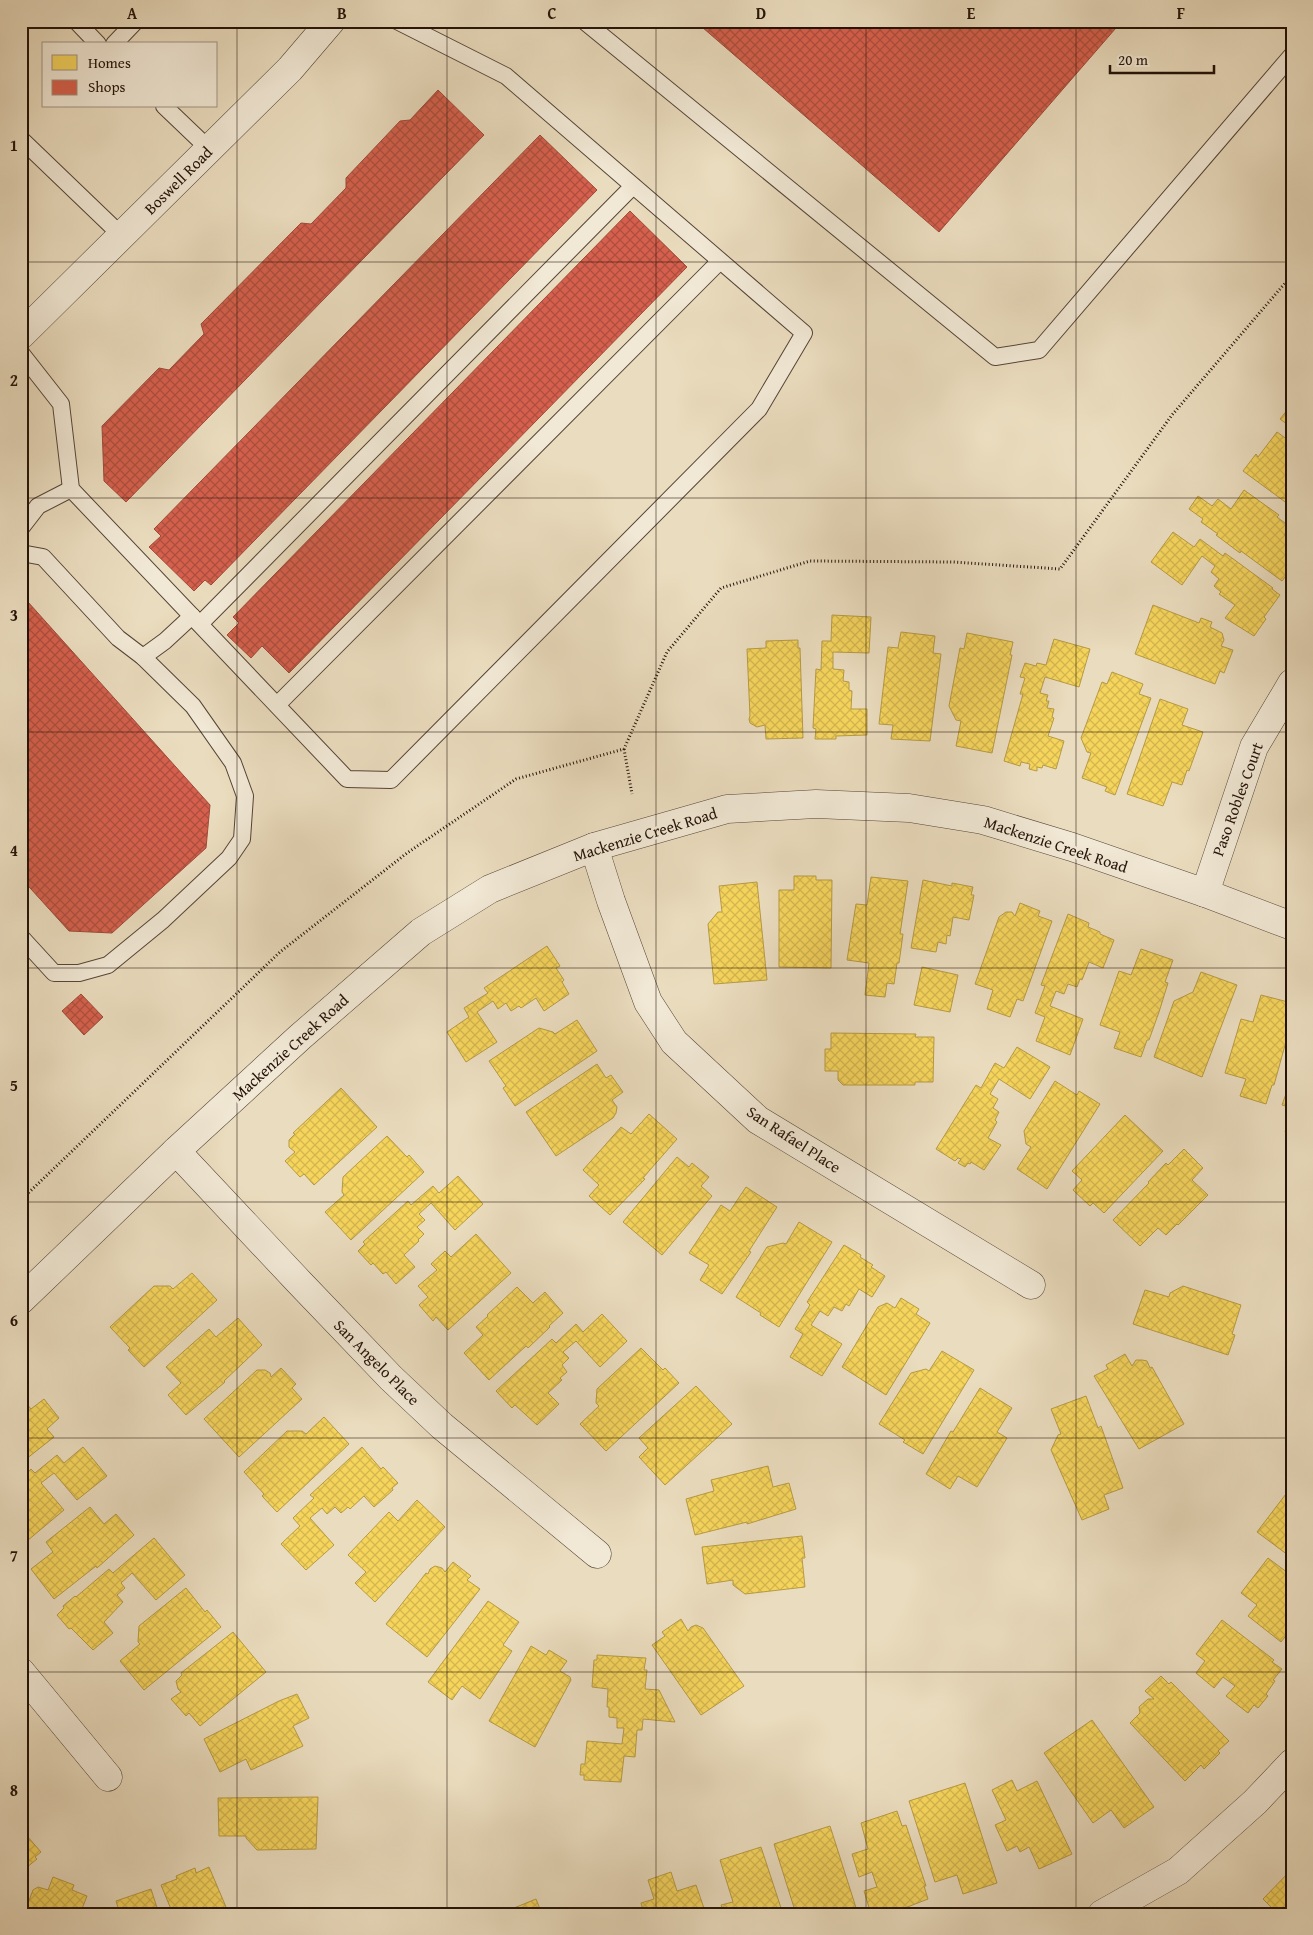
<svg xmlns="http://www.w3.org/2000/svg" width="1313" height="1935" viewBox="0 0 1313 1935" font-family="'Gentium Book Plus',serif">
	<defs>
		<pattern id="homes-cross-hatch" width="8" height="8" patternUnits="userSpaceOnUse" patternTransform="scale(1.25)"><rect width="8" height="8" fill="#f6d55c"/><path d="M0 0l8 8M0 8l8-8" fill="none" stroke="#d3b64e"/></pattern>
		<pattern id="shops-cross-hatch" width="8" height="8" patternUnits="userSpaceOnUse" patternTransform="scale(1.25)"><rect width="8" height="8" fill="#d6604d"/><path d="M0 0l8 8M0 8l8-8" fill="none" stroke="#ad4e3e"/></pattern>
	</defs>
	<rect width="100%" height="100%" fill="#eadcbe"/>
	<filter id="stains"><feTurbulence type="fractalNoise" baseFrequency=".004" numOctaves="4"/><feColorMatrix values="0 0 0 0 .2 0 0 0 0 .09 0 0 0 0 .02 0 0 0 .5 -.17"/></filter>
	<radialGradient id="worn" r=".72"><stop offset=".6" stop-color="#630" stop-opacity="0"/><stop offset="1" stop-color="#630" stop-opacity=".3"/></radialGradient>
	<g fill="url(#homes-cross-hatch)" stroke="#b79a43">
		<path d="M1292,404V428L1280,419Z"/>
		<path d="M1277,432L1292,443V507L1243,471L1256,454L1258,457Z"/>
		<path d="M1244,490L1279,515L1277,517L1290,527L1284,535L1292,541V568L1282,581L1241,551L1240,553L1216,535L1218,534L1201,522L1203,519L1189,509L1198,496L1212,506L1218,499L1231,509Z"/>
		<path d="M1173,532L1194,547L1200,539L1223,556L1225,553L1273,588L1272,589L1280,595L1264,617L1266,619L1254,636L1225,618L1235,605L1219,594L1221,592L1214,586L1219,579L1211,572L1215,566L1202,556L1182,585L1151,562Z"/>
		<path d="M1153,605L1199,623L1201,618L1212,622L1210,627L1222,633L1224,640L1221,646L1233,650L1224,673L1220,671L1215,684L1135,654Z"/>
		<path d="M832,615L871,617L869,653L833,652V669L844,670L843,681L849,682V690L852,691L851,709H867V735L836,736V739H815L816,729L813,728L816,669L821,670L822,641H831Z"/>
		<path d="M901,632L935,636L933,653L941,654L930,741L891,739L893,725L879,724L888,647L898,648Z"/>
		<path d="M967,633L1013,642L1010,655H1012L992,753L956,746L961,721L956,720L949,706L960,648L964,649Z"/>
		<path d="M1054,639L1090,649L1079,687L1045,677L1040,693L1048,695L1046,701H1049L1047,708L1054,709L1052,717L1054,718L1048,736L1064,741L1056,769L1043,765L1042,768L1037,767V771L1029,769L1030,764L1021,762L1020,766L1004,761L1023,694H1020L1025,678L1020,677L1025,663L1036,666L1037,663L1046,665Z"/>
		<path d="M798,640V648H800L803,738L766,739L765,725L757,727L750,723L749,719L750,716L747,649L766,648V641Z"/>
		<path d="M1112,672L1143,684L1139,694L1151,698L1115,795L1105,791L1107,787L1082,778L1091,753L1087,752L1081,738L1102,682L1107,684Z"/>
		<path d="M1160,699L1188,709L1182,725L1203,732L1189,771L1187,770L1182,785L1172,782L1163,806L1127,794Z"/>
		<path d="M794,876H816V880H832L831,968L779,967V890H794Z"/>
		<path d="M871,877L908,881L900,934H903L899,963H897L894,984L887,983L885,997L865,995L869,963L847,960L856,904L867,905Z"/>
		<path d="M923,880L952,886V883L973,887L971,895H974L969,920L953,917L950,936L947,935L946,944L938,942L936,952L911,948Z"/>
		<path d="M757,882L767,980L714,984L708,924L718,912H722L719,886Z"/>
		<path d="M1020,903L1040,911L1038,916L1052,921L1023,1001L1017,999L1010,1017L987,1009L993,990L975,984L999,917L1006,912H1012L1015,916Z"/>
		<path d="M1068,914L1089,923L1088,927L1100,932V934L1114,940L1103,968L1089,962L1082,980L1080,979L1077,987L1068,984L1064,994L1056,991L1050,1006L1083,1019L1070,1055L1036,1041L1045,1017L1035,1013L1045,986L1041,985Z"/>
		<path d="M547,946L560,966L556,968L564,980L562,982L569,994L544,1011L536,998L521,1008L519,1006L511,1011L506,1003L498,1009L493,1001L477,1012L497,1042L466,1062L447,1032L469,1017L464,1008L488,993L484,988Z"/>
		<path d="M1141,949L1173,960L1165,982L1168,983L1159,1012L1149,1040H1147L1141,1057L1114,1048L1120,1032L1100,1025L1119,971L1131,975Z"/>
		<path d="M922,967L958,975L950,1012L914,1005Z"/>
		<path d="M1201,972L1237,985L1202,1077L1154,1057L1174,1001L1193,992Z"/>
		<path d="M1261,995L1292,1003V1020L1274,1085H1272L1266,1104L1240,1096L1246,1079L1225,1073L1241,1019L1253,1022Z"/>
		<path d="M577,1020L597,1051L515,1106L503,1088L506,1086L489,1061L539,1028L553,1032L555,1034Z"/>
		<path d="M831,1033L916,1034L915,1037H934L933,1082H915V1085H843L838,1080V1071H825V1049H831Z"/>
		<path d="M1017,1047L1050,1067L1030,1099L999,1079L990,1094L998,1099L993,1108L999,1112L995,1120L997,1122L988,1138L1001,1145L984,1170L971,1162L970,1164L968,1163L965,1167L958,1163L961,1159L958,1158L955,1161L936,1149L976,1085L981,1088L995,1063L1004,1068Z"/>
		<path d="M597,1064L606,1078L611,1075L623,1092L612,1100L617,1107L616,1113L613,1118L556,1156L526,1112Z"/>
		<path d="M1292,1064V1108L1282,1105L1292,1077L1288,1076Z"/>
		<path d="M1055,1081L1077,1095L1079,1091L1100,1104L1047,1189L1017,1169L1031,1147L1026,1144L1024,1131Z"/>
		<path d="M341,1088L377,1127L314,1185L304,1174L300,1177L285,1161L295,1152L289,1147V1140L295,1134L293,1133Z"/>
		<path d="M1292,1112V1135L1285,1132Z"/>
		<path d="M649,1114L677,1139L643,1178L645,1179L610,1215L589,1196L599,1185L583,1170L621,1127L631,1134Z"/>
		<path d="M1125,1115L1163,1151L1104,1213L1093,1203L1090,1206L1073,1190L1082,1180L1072,1171Z"/>
		<path d="M387,1136L407,1157L409,1155L424,1172L351,1240L325,1212L344,1195L342,1192L343,1177Z"/>
		<path d="M1184,1149L1203,1168L1192,1180L1208,1195L1178,1225L1177,1224L1166,1235L1158,1228L1140,1246L1113,1220L1149,1183L1148,1182L1166,1163L1168,1165Z"/>
		<path d="M677,1157L689,1167L692,1163L709,1177L701,1186L712,1196L662,1255L623,1222Z"/>
		<path d="M458,1176L483,1204L455,1230L431,1203L419,1214L425,1220L417,1227L424,1234L418,1240L419,1241L404,1255L415,1267L396,1284L386,1272L383,1274L373,1263L371,1265L358,1251L365,1244L363,1242L408,1201L411,1205L433,1186L439,1193Z"/>
		<path d="M746,1187L777,1207L749,1251L751,1252L722,1294L700,1280L709,1265L689,1253L721,1205L730,1211Z"/>
		<path d="M799,1222L832,1242L779,1327L760,1315L761,1313L736,1297L767,1247L783,1243L786,1244Z"/>
		<path d="M476,1234L511,1273L448,1330L436,1317L433,1321L419,1305L428,1297L418,1286L437,1270L431,1264L445,1251L451,1257Z"/>
		<path d="M844,1245L861,1255L860,1257L873,1265L871,1267L885,1276L872,1297L859,1289L849,1306L846,1304L842,1311L834,1307L828,1316L820,1311L811,1325L842,1344L822,1376L790,1357L803,1334L795,1329L810,1305L807,1302Z"/>
		<path d="M192,1273L217,1300L144,1367L128,1350L130,1348L110,1327L154,1286H170L173,1289Z"/>
		<path d="M1183,1286L1241,1305L1232,1334L1235,1335L1228,1355L1133,1324L1145,1290L1169,1297L1170,1293Z"/>
		<path d="M517,1287L533,1303L545,1292L563,1313L549,1326L550,1327L528,1348L526,1346L489,1380L464,1353L483,1335L476,1327L488,1316L487,1315Z"/>
		<path d="M901,1298L919,1309L916,1314L930,1323L886,1395L842,1367L878,1307L887,1303L895,1308Z"/>
		<path d="M602,1314L627,1341L600,1367L576,1341L563,1352L569,1358L562,1365L567,1372L560,1378L562,1380L548,1393L559,1404L537,1425L515,1405L512,1408L496,1391L552,1339L556,1343L576,1324L583,1332Z"/>
		<path d="M238,1318L262,1345L224,1381L225,1382L186,1415L168,1395L181,1383L166,1367L209,1329L216,1337Z"/>
		<path d="M641,1348L663,1370L665,1368L679,1383L606,1451L580,1424L599,1406L596,1403L597,1389Z"/>
		<path d="M942,1351L974,1370L923,1454L903,1442L905,1440L879,1424L911,1373L926,1369L929,1371Z"/>
		<path d="M1125,1354L1132,1366L1136,1360H1142L1147,1361L1150,1368L1152,1367L1184,1424L1139,1449L1094,1376L1108,1369L1106,1365Z"/>
		<path d="M281,1368L296,1384L292,1388L302,1399L239,1457L204,1419L257,1370H265L270,1373L271,1377Z"/>
		<path d="M696,1386L732,1424L665,1485L639,1457L648,1448L639,1438Z"/>
		<path d="M980,1388L1012,1408L997,1432L1007,1438L977,1487L958,1476L950,1489L926,1474L951,1431L953,1432Z"/>
		<path d="M1086,1396L1098,1428L1101,1426L1123,1488L1104,1495L1109,1509L1082,1520L1051,1450L1058,1435L1061,1434L1051,1409Z"/>
		<path d="M21,1397L31,1409L44,1399L59,1418L47,1429L54,1437L21,1463Z"/>
		<path d="M324,1417L349,1444L277,1512L262,1496L264,1494L244,1472L287,1431H302L306,1434Z"/>
		<path d="M83,1447L107,1476L77,1500L54,1473L41,1483L64,1510L21,1546V1478L31,1469L35,1473L57,1455L64,1463Z"/>
		<path d="M362,1447L381,1469L383,1467L398,1483L392,1488L393,1490L374,1507L364,1496L350,1509L348,1507L341,1513L335,1507L327,1514L322,1508L310,1518L334,1545L306,1570L281,1544L300,1526L293,1518L314,1498L310,1495Z"/>
		<path d="M768,1466L773,1487L789,1483L796,1509L747,1524V1522L695,1535L686,1499L714,1491L711,1480Z"/>
		<path d="M1292,1486V1558L1257,1532Z"/>
		<path d="M417,1500L445,1527L375,1602L355,1583L366,1572L348,1555L389,1512L398,1521Z"/>
		<path d="M90,1507L104,1524L116,1514L134,1535L97,1568L96,1566L54,1599L31,1569L53,1552L46,1542Z"/>
		<path d="M802,1536L805,1558H802L805,1587L745,1594L733,1585V1580L707,1584L702,1547Z"/>
		<path d="M154,1538L185,1575L156,1600L132,1573L121,1583L125,1588L117,1595L123,1602L104,1622L113,1633L93,1650L71,1628L69,1629L57,1615L64,1608L63,1606L75,1596L76,1597L109,1569L113,1573Z"/>
		<path d="M1268,1558L1292,1576V1628L1281,1642L1248,1616L1257,1605L1241,1593Z"/>
		<path d="M453,1562L471,1576L467,1580L480,1589L427,1657L386,1624L426,1573L428,1574L430,1569L435,1566L442,1568L445,1572Z"/>
		<path d="M186,1588L205,1612L207,1610L221,1627L144,1690L120,1661L140,1644L138,1642L139,1626Z"/>
		<path d="M488,1601L519,1622L503,1645L512,1651L480,1699L462,1686L452,1700L428,1682Z"/>
		<path d="M681,1619L688,1631L691,1627L696,1625L703,1628L744,1686L701,1715L652,1645L665,1636L662,1632Z"/>
		<path d="M1222,1620L1274,1660L1272,1662L1282,1669L1273,1680L1275,1681L1266,1694L1268,1696L1258,1708L1254,1705L1248,1713L1226,1696L1235,1686L1223,1677L1214,1688L1196,1673L1205,1661L1196,1654Z"/>
		<path d="M233,1632L266,1672L200,1726L189,1713L186,1716L171,1699L181,1692L178,1689L176,1681L182,1675L181,1673Z"/>
		<path d="M531,1646L546,1655L549,1650L567,1661L560,1671L570,1677L571,1680L535,1747L489,1721Z"/>
		<path d="M597,1655L646,1658L644,1670H647L645,1689L659,1690L675,1722L643,1719L642,1730H637L635,1757L624,1756L621,1782L584,1780V1775H580L581,1764H585L587,1741L622,1744L624,1728H617V1718L609,1717V1707H607L608,1689L592,1687L594,1660H597Z"/>
		<path d="M1161,1676L1169,1684L1171,1682L1229,1741L1218,1751L1220,1753L1204,1769L1201,1765L1185,1781L1130,1723L1140,1713L1139,1707L1148,1699H1154L1145,1691Z"/>
		<path d="M297,1694L309,1718L293,1726L303,1746L251,1770L246,1759L220,1772L204,1739L279,1701Z"/>
		<path d="M1092,1720L1154,1807L1124,1828L1111,1810L1093,1823L1044,1753Z"/>
		<path d="M1012,1780L1017,1791L1037,1781L1072,1854L1039,1869L1029,1847L1020,1852L1017,1846L1007,1851L995,1825L1006,1820L992,1790Z"/>
		<path d="M965,1783L997,1883L963,1894L957,1875L935,1882L909,1801Z"/>
		<path d="M318,1797L316,1849L257,1850L246,1838V1836H219L218,1798Z"/>
		<path d="M897,1811L902,1826L906,1825L926,1886H924L928,1899L897,1911L898,1914H871L864,1891L877,1887L872,1872L859,1877L852,1854L868,1849L861,1823Z"/>
		<path d="M830,1826L858,1914H796L774,1844Z"/>
		<path d="M21,1829L41,1852L35,1857L37,1859L21,1872Z"/>
		<path d="M761,1847L783,1914H724L721,1905L733,1902L720,1860Z"/>
		<path d="M209,1867L229,1914H173L161,1885L177,1879L176,1876L195,1868L196,1873Z"/>
		<path d="M1292,1869V1914H1278L1263,1899Z"/>
		<path d="M671,1872L677,1891L696,1885L706,1914H644L641,1903L654,1899L648,1880Z"/>
		<path d="M53,1877L74,1885L72,1890L87,1896L80,1914H24L33,1890L38,1887L48,1890Z"/>
		<path d="M151,1889L159,1914H120L116,1901Z"/>
		<path d="M536,1899L542,1914H509L515,1911L514,1908Z"/>
	</g>
	<g fill="url(#shops-cross-hatch)" stroke="#a04938">
		<path d="M695,21H1122L939,232Z"/>
		<path d="M438,90L484,135L126,502L104,481L102,426L159,368L169,370L204,334L201,324L301,223L311,224L346,188V178L400,121L410,120Z"/>
		<path d="M540,135L597,190L211,585L205,580L194,591L149,547L161,536L154,529Z"/>
		<path d="M630,211L687,267L289,673L262,646L251,658L227,635L239,623L233,617Z"/>
		<path d="M21,602H28L210,805L206,848L112,933L69,931L21,878Z"/>
		<path d="M81,994L103,1017L84,1035L62,1011Z"/>
	</g>
	<g fill="none" stroke-linecap="round" stroke-linejoin="round">
		<g stroke="#554436" stroke-width="18">
			<g id="service">
				<path d="M76,21L98,44"/>
				<path d="M584,21L995,357L1039,350L1292,55"/>
				<path d="M114,44L136,21"/>
				<path d="M164,106L209,149"/>
				<path d="M21,139L122,236"/>
				<path d="M21,353L61,404L71,489L347,779L391,780L759,409L804,333L506,76L397,21"/>
				<path d="M21,528L38,506L71,489"/>
				<path d="M21,553L43,557L118,638L143,657L193,706L233,763L245,796L242,839L229,858L163,920L108,965L79,973H54L21,937"/>
				<path d="M200,624L633,186"/>
				<path d="M143,657L165,641L192,616"/>
				<path d="M277,705L720,261"/>
			</g>
		</g>
		<g stroke="#554436" stroke-width="29">
			<g id="minor">
				<path d="M594,847L611,901L648,1002L674,1042L758,1120L1031,1285"/>
				<path d="M1205,893L1254,747L1292,683"/>
				<path d="M176,1151L299,1282L391,1378L442,1426L597,1554"/>
				<path d="M21,1672L108,1777"/>
				<path d="M1102,1914L1178,1871L1255,1802L1292,1763"/>
			</g>
		</g>
		<g stroke="#554436" stroke-width="29">
			<g id="tertiary">
				<path d="M21,335L290,69L331,21"/>
				<path d="M21,1300L176,1151L300,1037L421,932L490,889L594,847L727,809L816,804L909,808L983,820L1072,847L1205,893L1292,926"/>
			</g>
		</g>
		<g stroke="#231208" stroke-width="3" stroke-dasharray="1 2.5" stroke-linecap="butt">
			<path d="M624,749L632,794"/>
			<path d="M21,1200L280,952L407,853L516,779L624,749L667,652L721,588L810,561L953,562L1060,569L1172,415L1292,275"/>
		</g>
		<use href="#service" stroke="#f1e8d5" stroke-width="16"/>
		<use href="#minor" stroke="#f1e8d5" stroke-width="28"/>
		<use href="#tertiary" stroke="#f1e8d5" stroke-width="28"/>
	</g>
	<path fill="none" stroke="#231208" stroke-width="1" stroke-opacity="0.55" d="M237,21V1914M447,21V1914M656,21V1914M866,21V1914M1076,21V1914M21,262H1292M21,498H1292M21,732H1292M21,968H1292M21,1202H1292M21,1438H1292M21,1672H1292"/>
	<g text-anchor="middle" stroke-width="5" stroke-linejoin="round" paint-order="stroke">
		<g font-size="16" fill="#231208" stroke="#f1e8d5">
			<text transform="translate(178 180) rotate(-45)" y="6">Boswell Road</text>
			<text transform="translate(1237 799) rotate(-70)" y="6">Paso Robles Court</text>
			<text transform="translate(645 834) rotate(-17)" y="6">Mackenzie Creek Road</text>
			<text transform="translate(1056 844) rotate(18)" y="6">Mackenzie Creek Road</text>
			<text transform="translate(290 1047) rotate(-42)" y="6">Mackenzie Creek Road</text>
			<text transform="translate(794 1139) rotate(33)" y="6">San Rafael Place</text>
			<text transform="translate(377 1362) rotate(45)" y="6">San Angelo Place</text>
		</g>
	</g>
	<rect width="1313" height="1935" fill="none" stroke="#eadcbe" stroke-width="55"/>
	<rect x="42" y="42" width="175" height="65" fill="#f1e8d5" stroke="#9f9283"/>
	<rect x="52" y="55" width="25" height="15" fill="#f6d55c" stroke="#9f9283"/>
	<text x="88" y="68" font-size="15" fill="#231208">Homes</text>
	<rect x="52" y="80" width="25" height="15" fill="#d6604d" stroke="#9f9283"/>
	<text x="88" y="92" font-size="15" fill="#231208">Shops</text>
	<path d="M1110 65v8h104v-8" fill="none" stroke="#231208" stroke-width="2.5"/>
	<text x="1118" y="65" font-size="15" fill="#231208" stroke="#f1e8d5" stroke-width="4" paint-order="stroke">20 m</text>
	<rect x="28" y="28" width="1258" height="1880" fill="none" stroke="#231208" stroke-width="2"/>
	<g font-size="16" text-anchor="middle" font-weight="bold" fill="#231208">
		<text x="132" y="19">A</text>
		<text x="342" y="19">B</text>
		<text x="552" y="19">C</text>
		<text x="761" y="19">D</text>
		<text x="971" y="19">E</text>
		<text x="1181" y="19">F</text>
		<text x="14" y="151">1</text>
		<text x="14" y="386">2</text>
		<text x="14" y="621">3</text>
		<text x="14" y="856">4</text>
		<text x="14" y="1091">5</text>
		<text x="14" y="1326">6</text>
		<text x="14" y="1561">7</text>
		<text x="14" y="1796">8</text>
	</g>
	<rect width="100%" height="100%" filter="url(#stains)"/>
	<rect width="100%" height="100%" fill="url(#worn)"/>
</svg>
